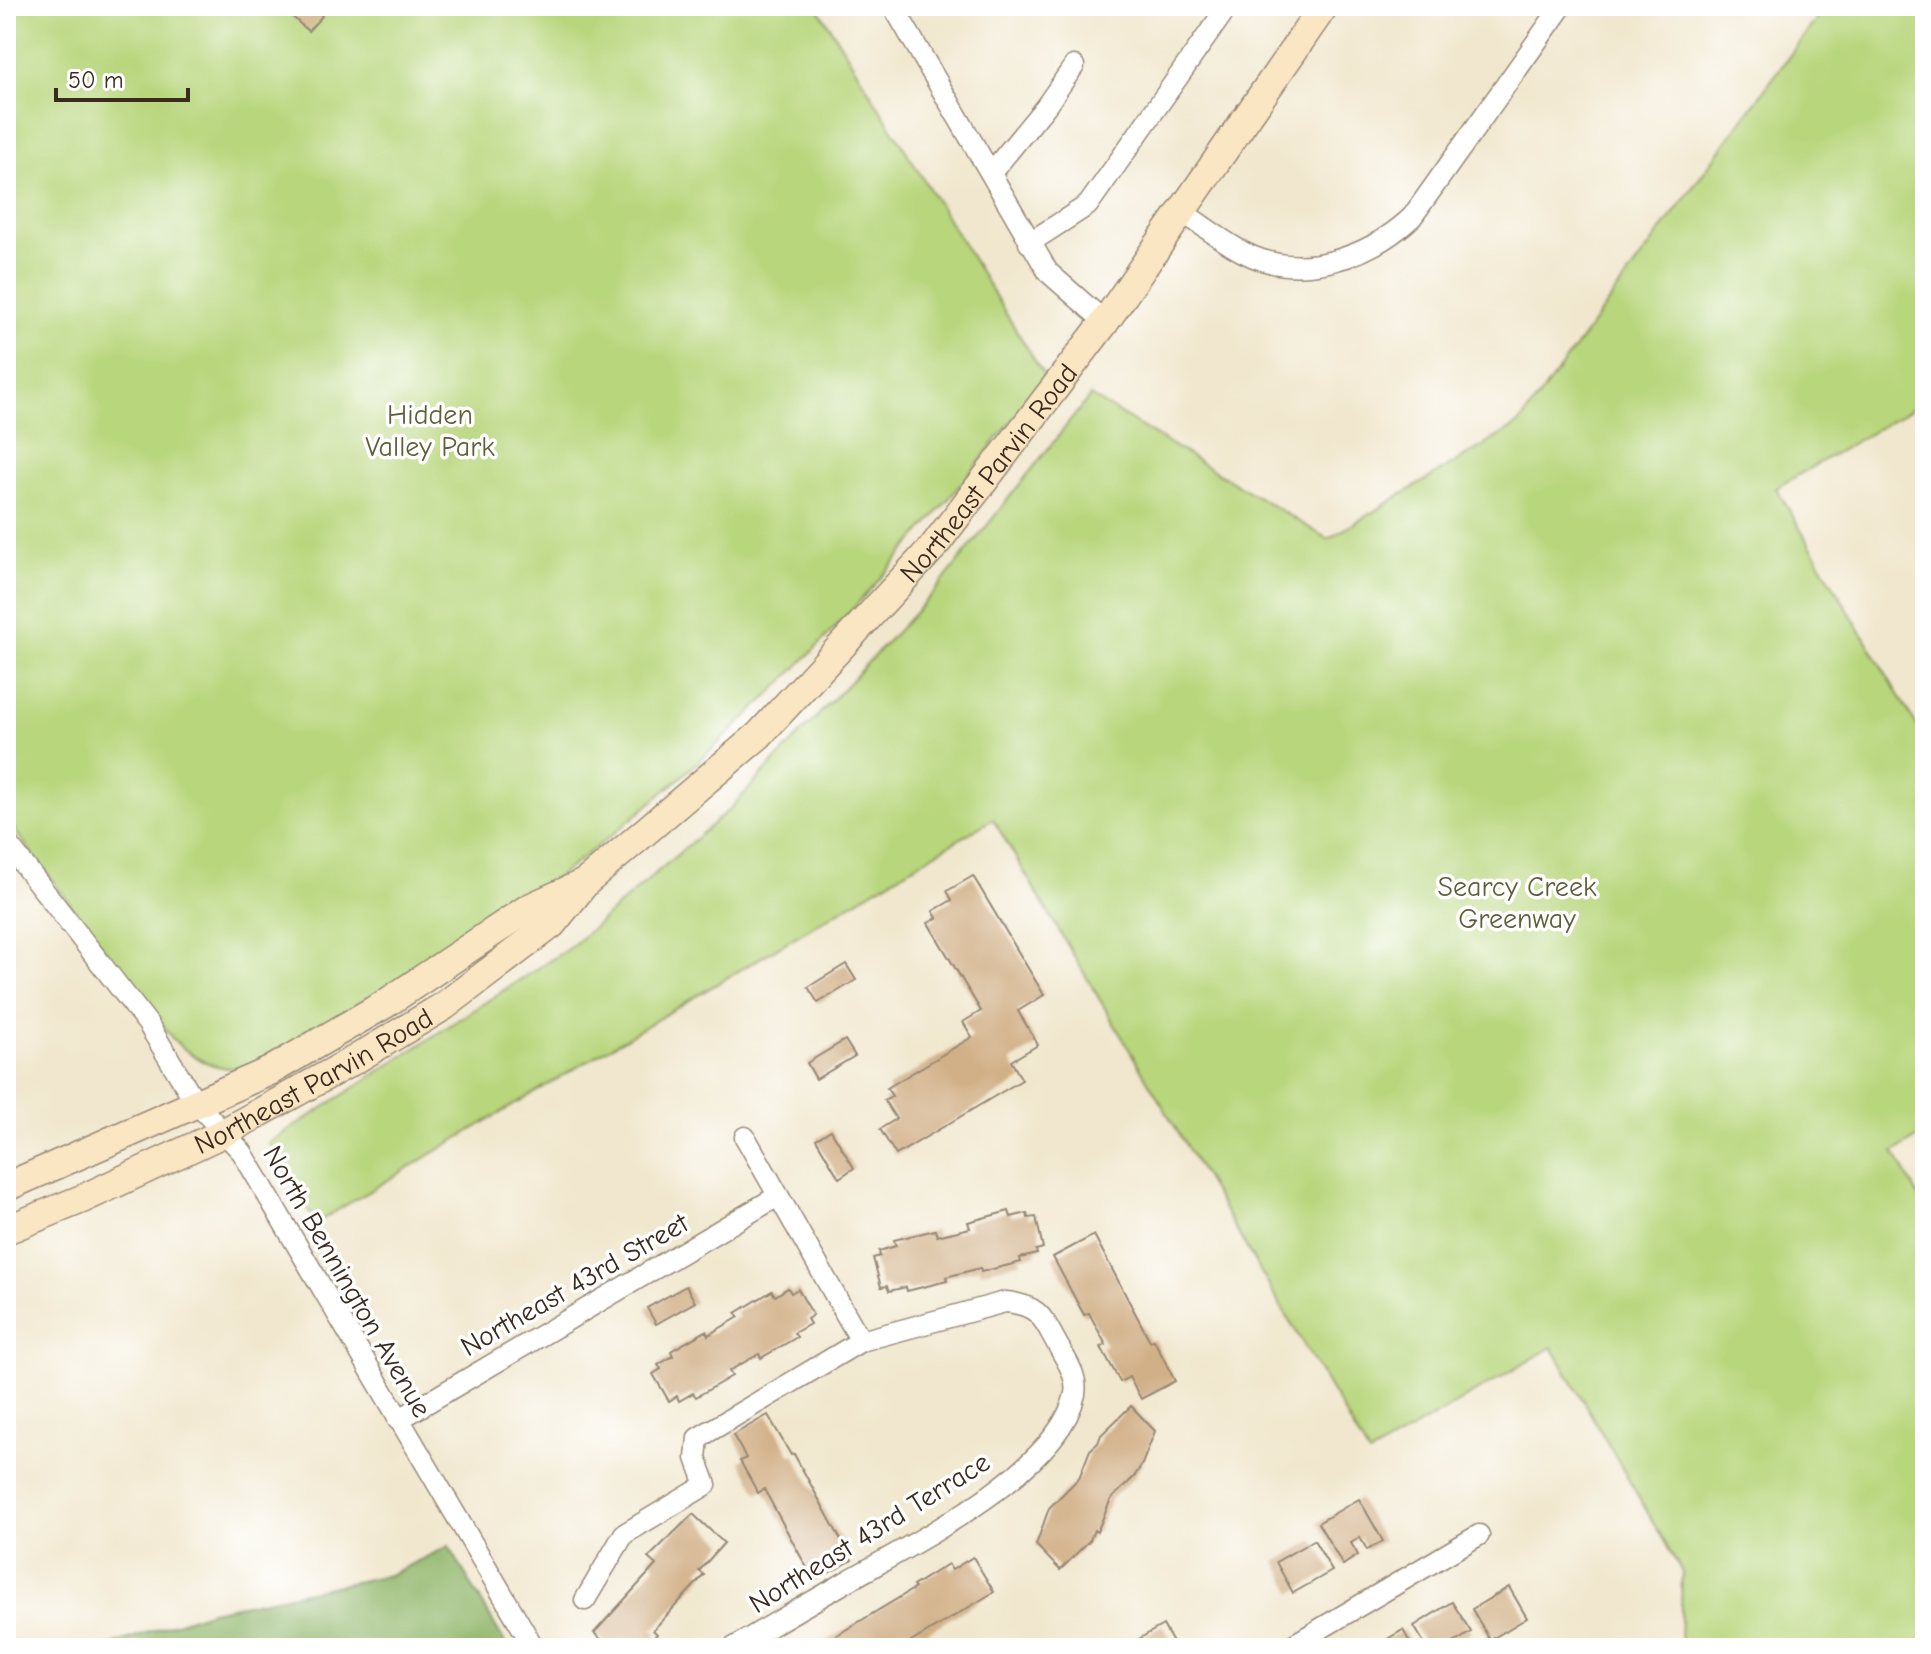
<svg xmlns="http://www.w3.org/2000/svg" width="1931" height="1654" viewBox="0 0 1931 1654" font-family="'Comic Neue',sans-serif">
	<rect width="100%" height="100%" fill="#fff"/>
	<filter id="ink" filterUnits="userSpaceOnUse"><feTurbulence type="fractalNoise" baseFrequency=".0125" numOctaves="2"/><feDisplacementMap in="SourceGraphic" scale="16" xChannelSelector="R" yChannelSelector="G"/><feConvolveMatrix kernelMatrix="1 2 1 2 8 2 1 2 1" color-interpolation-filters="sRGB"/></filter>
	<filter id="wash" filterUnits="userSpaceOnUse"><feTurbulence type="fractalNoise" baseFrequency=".006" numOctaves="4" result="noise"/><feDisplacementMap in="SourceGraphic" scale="32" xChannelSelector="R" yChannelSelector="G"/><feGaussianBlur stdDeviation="1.8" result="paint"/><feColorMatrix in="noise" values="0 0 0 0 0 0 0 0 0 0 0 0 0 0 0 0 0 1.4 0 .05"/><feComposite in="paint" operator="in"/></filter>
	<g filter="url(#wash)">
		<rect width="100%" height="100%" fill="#f1e7ce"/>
		<g fill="#b8d67c" stroke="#7a804d" stroke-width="2">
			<path d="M6,6H817L1043,374L1042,381C905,563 750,732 568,869C509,914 443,952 380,991C351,1008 267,1066 237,1068C212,1069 190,1056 173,1039L6,819Z"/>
			<path d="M1826,6H1925V401L1776,488L1925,740V1133L1894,1152L1925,1207V1648H1680L1682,1572L1552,1347L1369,1455L993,819L316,1223L269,1143L572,946L731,808L935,591L1090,396L1328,539L1519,424Z"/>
		</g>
		<path fill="#92b76c" stroke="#667045" stroke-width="2" d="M449,1546L508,1648H102L211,1611L389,1575Z"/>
		<g id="blocks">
			<g fill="#d1b087">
				<path d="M288,6H312L322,16L308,31L284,9Z"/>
				<path d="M973,876L1044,995L1018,1011L1038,1045L1011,1061L1022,1080L896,1155L880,1129L896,1119L884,1100L892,1096L887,1088L972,1037L963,1022L981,1011L928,923L937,918L933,911L952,900L947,891Z"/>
				<path d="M846,964L856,980L818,1003L808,987Z"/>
				<path d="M845,1040L855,1056L816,1079L807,1063Z"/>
				<path d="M831,1130L854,1168L839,1178L816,1139Z"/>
				<path d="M1009,1211L1011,1217L1027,1213L1028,1218L1036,1217L1043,1248L1036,1250L1037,1254L1020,1258L1021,1262L981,1272L980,1268L946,1277L947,1281L907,1291L906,1287L889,1291L887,1286L881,1287L873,1258L880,1256L879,1251L896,1246L894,1240L935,1230L937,1236L970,1228L968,1222Z"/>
				<path d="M1094,1235L1150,1341L1154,1340L1175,1381L1141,1399L1129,1377L1120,1382L1101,1347L1106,1345L1089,1313L1084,1315L1053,1257Z"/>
				<path d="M686,1286L695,1302L656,1324L647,1308Z"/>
				<path d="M788,1288L791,1293L798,1289L813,1315L807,1319L810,1324L794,1333L797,1337L761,1358L759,1354L729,1371L732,1376L696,1397L693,1393L679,1401L677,1396L669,1401L653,1374L661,1369L658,1365L673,1356L671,1351L706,1331L708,1335L739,1317L736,1313L772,1291L775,1296Z"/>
				<path d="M1131,1406L1155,1431L1142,1464L1134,1477L1111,1499L1097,1532L1094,1530L1090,1540L1060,1570L1036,1545L1049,1508L1079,1478L1090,1450L1098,1443L1101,1435Z"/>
				<path d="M768,1415L791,1455L794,1454L852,1560L814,1581L764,1489L758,1493L740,1461L746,1458L733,1435Z"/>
				<path d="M1359,1499L1383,1541L1367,1550L1360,1537L1351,1543L1358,1555L1343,1565L1318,1523Z"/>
				<path d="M693,1514L724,1543L699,1571L704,1575L653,1630L657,1634L644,1648H611L594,1633L656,1565L648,1558Z"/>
				<path d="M1314,1540L1332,1571L1293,1593L1276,1562Z"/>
				<path d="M973,1557L994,1592L901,1648H831L827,1641L915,1588L913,1586L948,1564L952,1570Z"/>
				<path d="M1509,1587L1527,1618L1490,1640L1472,1609Z"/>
				<path d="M1452,1602L1471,1632L1446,1648H1427L1414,1626Z"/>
				<path d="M1163,1625L1176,1648H1123Z"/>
				<path d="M1403,1630L1413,1648H1372Z"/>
			</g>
		</g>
	</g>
	<g filter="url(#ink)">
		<use href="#blocks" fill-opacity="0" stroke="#968876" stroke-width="2"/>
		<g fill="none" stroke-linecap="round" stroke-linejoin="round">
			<g stroke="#968876" stroke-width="23">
				<g id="street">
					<path d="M893,6L1048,272L1105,322"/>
					<path d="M991,173L1046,106L1074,66"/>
					<path d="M1181,211C1202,225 1222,241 1243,252C1300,282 1368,258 1412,217L1562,6"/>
					<path d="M1029,243L1088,205L1228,6"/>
					<path d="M6,842L148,1024L196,1103L242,1152L534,1648"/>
					<path d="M745,1137L861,1341"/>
					<path d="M398,1420L778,1196"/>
					<path d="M585,1600L624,1534L706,1485L696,1458L698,1438L861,1341L1005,1302C1042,1305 1043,1320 1060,1349C1068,1363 1078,1378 1075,1394C1058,1474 905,1547 839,1586C803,1607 768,1627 733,1648"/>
					<path d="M1288,1648L1479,1535"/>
				</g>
			</g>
			<g stroke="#968876" stroke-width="31">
				<g id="secondary">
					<path d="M6,1187L270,1071L385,1004L529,908L582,884"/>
					<path id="s1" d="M6,1230L82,1199L223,1133L356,1059L444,1006L552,924L586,882L759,735L934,546L1105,322L1324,6"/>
				</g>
			</g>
			<use href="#street" stroke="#fff" stroke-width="20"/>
			<use href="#secondary" stroke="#fbe6c3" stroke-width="28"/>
		</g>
	</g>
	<g text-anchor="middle" stroke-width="7" stroke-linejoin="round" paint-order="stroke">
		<g font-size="28" fill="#605e3a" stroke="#fff">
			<text x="430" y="424">Hidden<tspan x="430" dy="32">Valley Park</tspan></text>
			<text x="1517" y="896">Searcy Creek<tspan x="1517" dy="32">Greenway</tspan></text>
		</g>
		<g font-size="28" fill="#3b2a1e" stroke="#fff">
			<text dy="10" stroke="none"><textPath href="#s1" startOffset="1258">Northeast Parvin Road</textPath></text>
			<text dy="10" stroke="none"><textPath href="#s1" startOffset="342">Northeast Parvin Road</textPath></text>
			<text transform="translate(348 1281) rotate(60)" y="10">North Bennington Avenue</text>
			<text transform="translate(574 1284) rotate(-30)" y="10">Northeast 43rd Street</text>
			<text transform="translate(869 1532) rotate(-32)" y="10">Northeast 43rd Terrace</text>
		</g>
	</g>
	<rect width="1931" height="1654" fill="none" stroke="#fff" stroke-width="32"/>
	<path d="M56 88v12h132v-12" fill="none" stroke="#3b2a1e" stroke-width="4"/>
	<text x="68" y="88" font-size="24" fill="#3b2a1e" stroke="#ffffff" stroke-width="6" paint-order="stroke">50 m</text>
</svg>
